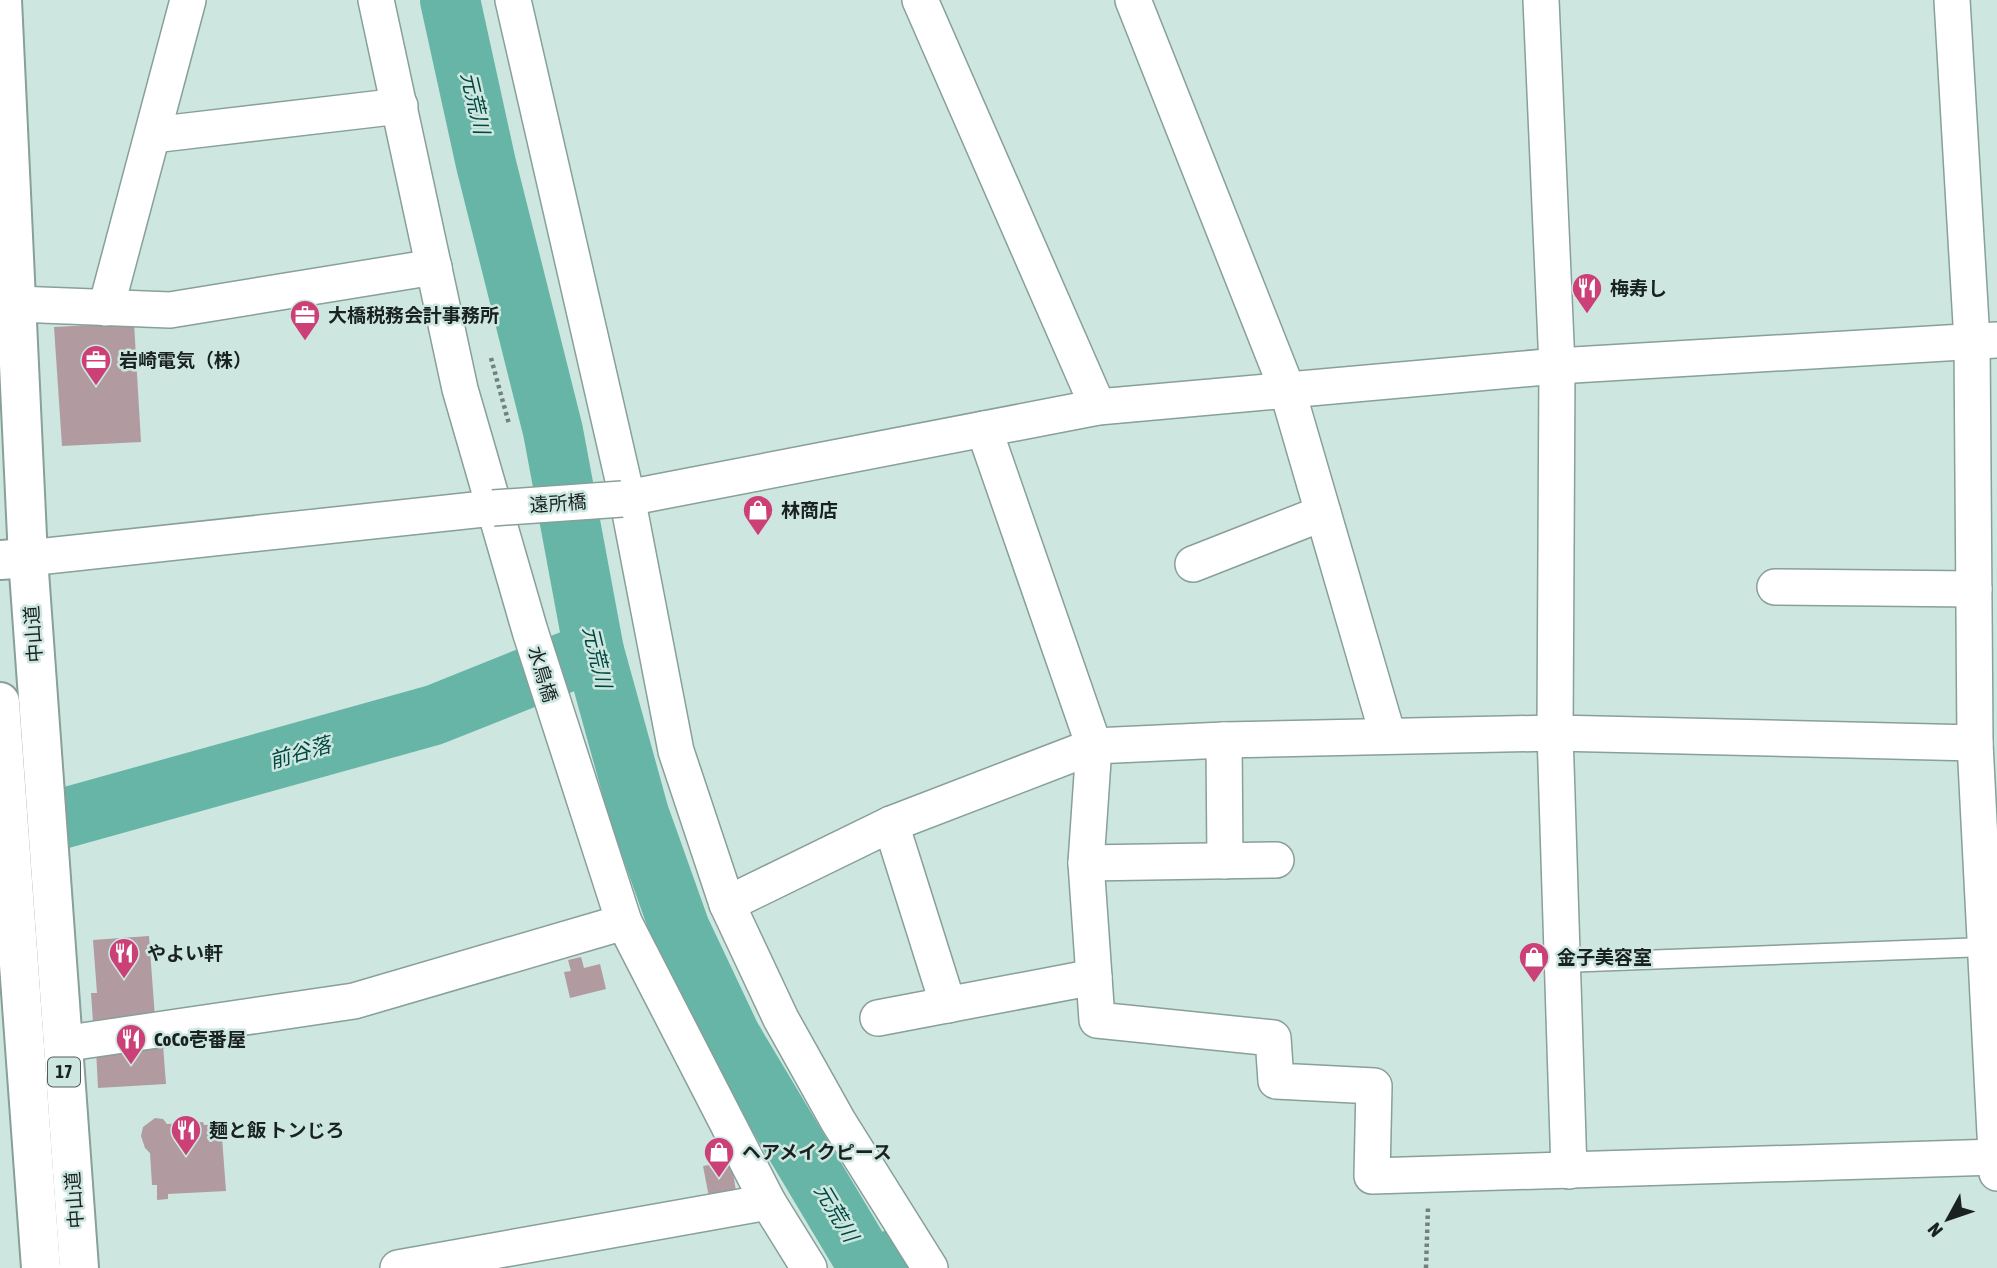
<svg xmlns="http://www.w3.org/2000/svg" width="1997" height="1268" viewBox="0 0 1997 1268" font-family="'Asap Condensed','Noto Sans JP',sans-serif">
	<rect width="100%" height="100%" fill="#cde6e0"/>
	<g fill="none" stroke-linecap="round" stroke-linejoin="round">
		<path stroke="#66b5a6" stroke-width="10" d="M885,1236L904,1268"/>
		<g stroke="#66b5a6" stroke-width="60">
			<path d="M450,0L486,164L553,431L594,651L639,814L680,929L731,1037L869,1268"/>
			<path d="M0,836L434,715L594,651"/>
		</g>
	</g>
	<g fill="#b19ba0">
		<path d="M134,323L141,442L62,446L54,327Z"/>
		<path d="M149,936L155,1018L93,1022L91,993H97L93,940Z"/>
		<path d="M581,957L584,968L600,964L606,989L570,998L564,972L571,971L568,960Z"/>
		<path d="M163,1045L166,1084L98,1088L96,1049Z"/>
		<path d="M155,1118L163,1119L167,1124L203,1122L204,1125L221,1124L226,1191L168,1194V1199L157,1200V1185H152L150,1153L145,1148L141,1136L143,1127Z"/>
		<path d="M725,1162L733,1172L736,1192L709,1197L703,1166Z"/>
	</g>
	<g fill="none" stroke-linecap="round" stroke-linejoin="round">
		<g stroke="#889f9a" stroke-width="21">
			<path id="lane" d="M1563,963L1985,947"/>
		</g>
		<g stroke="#889f9a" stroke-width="38">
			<g id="street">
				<path d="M376,0L460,389L530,631L624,922L768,1202L809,1268"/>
				<path d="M513,0L627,497L676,751L727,904L781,1019L838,1121L930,1268"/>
				<path d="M920,0L1098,407"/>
				<path d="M1133,0L1287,389L1388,736"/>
				<path d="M1541,0L1557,366L1555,733L1569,1171"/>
				<path d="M1952,0L1972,341L1975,743L1997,1173"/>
				<path d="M153,135L400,106"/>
				<path d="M16,304L170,310L434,267"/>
				<path d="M106,308L188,0"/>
				<path d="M984,429L1094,746L1086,863L1097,1020L1273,1038L1276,1081L1374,1086L1372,1176L1997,1157"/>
				<path d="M622,499L1098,407L1557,366L1997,340"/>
				<path d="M28,558L493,508"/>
				<path d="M1193,564L1323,513"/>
				<path d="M1775,587L1974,589"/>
				<path d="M1224,740L1225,861"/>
				<path d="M891,824L948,1005"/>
				<path d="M1086,863L1276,860"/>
				<path d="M727,904L891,824L1094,746L1224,740L1555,733L1975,743"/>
				<path d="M878,1018L1094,977"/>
				<path d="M62,1044L354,1001L624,922"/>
				<path d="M398,1268L768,1202"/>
			</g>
		</g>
		<g stroke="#889f9a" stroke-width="42">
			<path id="secondary" d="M0,560L28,558"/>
		</g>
		<g stroke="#889f9a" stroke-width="42">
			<g id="highway">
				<path d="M2,0L28,558L79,1268"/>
				<path d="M0,702L41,1268"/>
			</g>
		</g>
		<g stroke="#71827e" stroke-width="4.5" stroke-dasharray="3.5 3.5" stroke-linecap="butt">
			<path d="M491,358L509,424"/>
			<path d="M1426,1268L1428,1207"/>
		</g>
		<use href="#lane" stroke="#fff" stroke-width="18"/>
		<use href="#street" stroke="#fff" stroke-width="35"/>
		<use href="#secondary" stroke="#fff" stroke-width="38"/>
		<use href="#highway" stroke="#fff" stroke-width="38"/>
		<g stroke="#889f9a" stroke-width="38" stroke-linecap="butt">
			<path id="street-bridge" d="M493,508L622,499"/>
		</g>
		<use href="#street-bridge" stroke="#fff" stroke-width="35"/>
	</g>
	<defs>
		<g id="restaurant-pin" transform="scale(1.575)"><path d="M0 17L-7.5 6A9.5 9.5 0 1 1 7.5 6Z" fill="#cb4177" stroke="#cde6e0"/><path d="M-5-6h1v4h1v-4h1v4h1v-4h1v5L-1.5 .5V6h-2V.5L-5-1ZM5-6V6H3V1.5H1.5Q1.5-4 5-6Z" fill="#fff"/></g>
		<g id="office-pin" transform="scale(1.575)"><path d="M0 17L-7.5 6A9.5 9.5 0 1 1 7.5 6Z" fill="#cb4177" stroke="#cde6e0"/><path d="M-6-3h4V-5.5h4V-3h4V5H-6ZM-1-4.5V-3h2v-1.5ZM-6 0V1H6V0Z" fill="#fff"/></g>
		<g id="shop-pin" transform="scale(1.575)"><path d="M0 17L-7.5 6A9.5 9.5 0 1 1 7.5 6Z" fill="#cb4177" stroke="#cde6e0"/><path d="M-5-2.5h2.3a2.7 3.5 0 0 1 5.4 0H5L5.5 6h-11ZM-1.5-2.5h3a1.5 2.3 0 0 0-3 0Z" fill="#fff"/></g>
	</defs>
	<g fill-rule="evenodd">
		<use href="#restaurant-pin" x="1587" y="288"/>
		<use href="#office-pin" x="305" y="315"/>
		<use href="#office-pin" x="96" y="360"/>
		<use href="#shop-pin" x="758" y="510"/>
		<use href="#restaurant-pin" x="124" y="953"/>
		<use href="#shop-pin" x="1534" y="957"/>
		<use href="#restaurant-pin" x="131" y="1039"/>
		<use href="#restaurant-pin" x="186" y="1130"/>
		<use href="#shop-pin" x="719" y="1152"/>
	</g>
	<g text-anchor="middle" stroke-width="5" stroke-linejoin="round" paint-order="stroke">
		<rect fill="#cde6e0" stroke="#4f5d5a" stroke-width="2" x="48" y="1057.5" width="32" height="29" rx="5"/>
		<g font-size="18" font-weight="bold" fill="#192220">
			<text x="64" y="1078">17</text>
		</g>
		<g font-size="19" font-weight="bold" fill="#192220" stroke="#cde6e0" text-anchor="start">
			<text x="1610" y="295">梅寿し</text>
			<text x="328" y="322">大橋税務会計事務所</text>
			<text x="119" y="367">岩崎電気（株）</text>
			<text x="781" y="517">林商店</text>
			<text x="147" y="960">やよい軒</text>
			<text x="1557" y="964">金子美容室</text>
			<text x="154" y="1046">CoCo壱番屋</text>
			<text x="209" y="1137">麺と飯 トンじろ</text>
			<text x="742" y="1159">ヘアメイクピース</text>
		</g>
		<g font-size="19" fill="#192220" stroke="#cde6e0">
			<text transform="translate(558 503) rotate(-4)" y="7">遠所橋</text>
			<text transform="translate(33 634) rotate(-94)" y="7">中山道</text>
			<text transform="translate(543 674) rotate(73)" y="7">水鳥橋</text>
			<text transform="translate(74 1200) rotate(-94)" y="7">中山道</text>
		</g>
		<g font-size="21" font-style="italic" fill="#004940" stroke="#cde6e0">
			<text transform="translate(475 103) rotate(77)" y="7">元荒川</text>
			<text transform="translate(597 657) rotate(77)" y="7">元荒川</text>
			<text transform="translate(300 753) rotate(-16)" y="7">前谷落</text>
			<text transform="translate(836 1213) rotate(59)" y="7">元荒川</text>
		</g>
	</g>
	<g transform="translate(1948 1219) rotate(230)" stroke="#cde6e0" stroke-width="5" paint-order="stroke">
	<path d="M0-5L12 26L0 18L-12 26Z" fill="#192220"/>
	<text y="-10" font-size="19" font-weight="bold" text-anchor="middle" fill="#192220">N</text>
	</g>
</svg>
